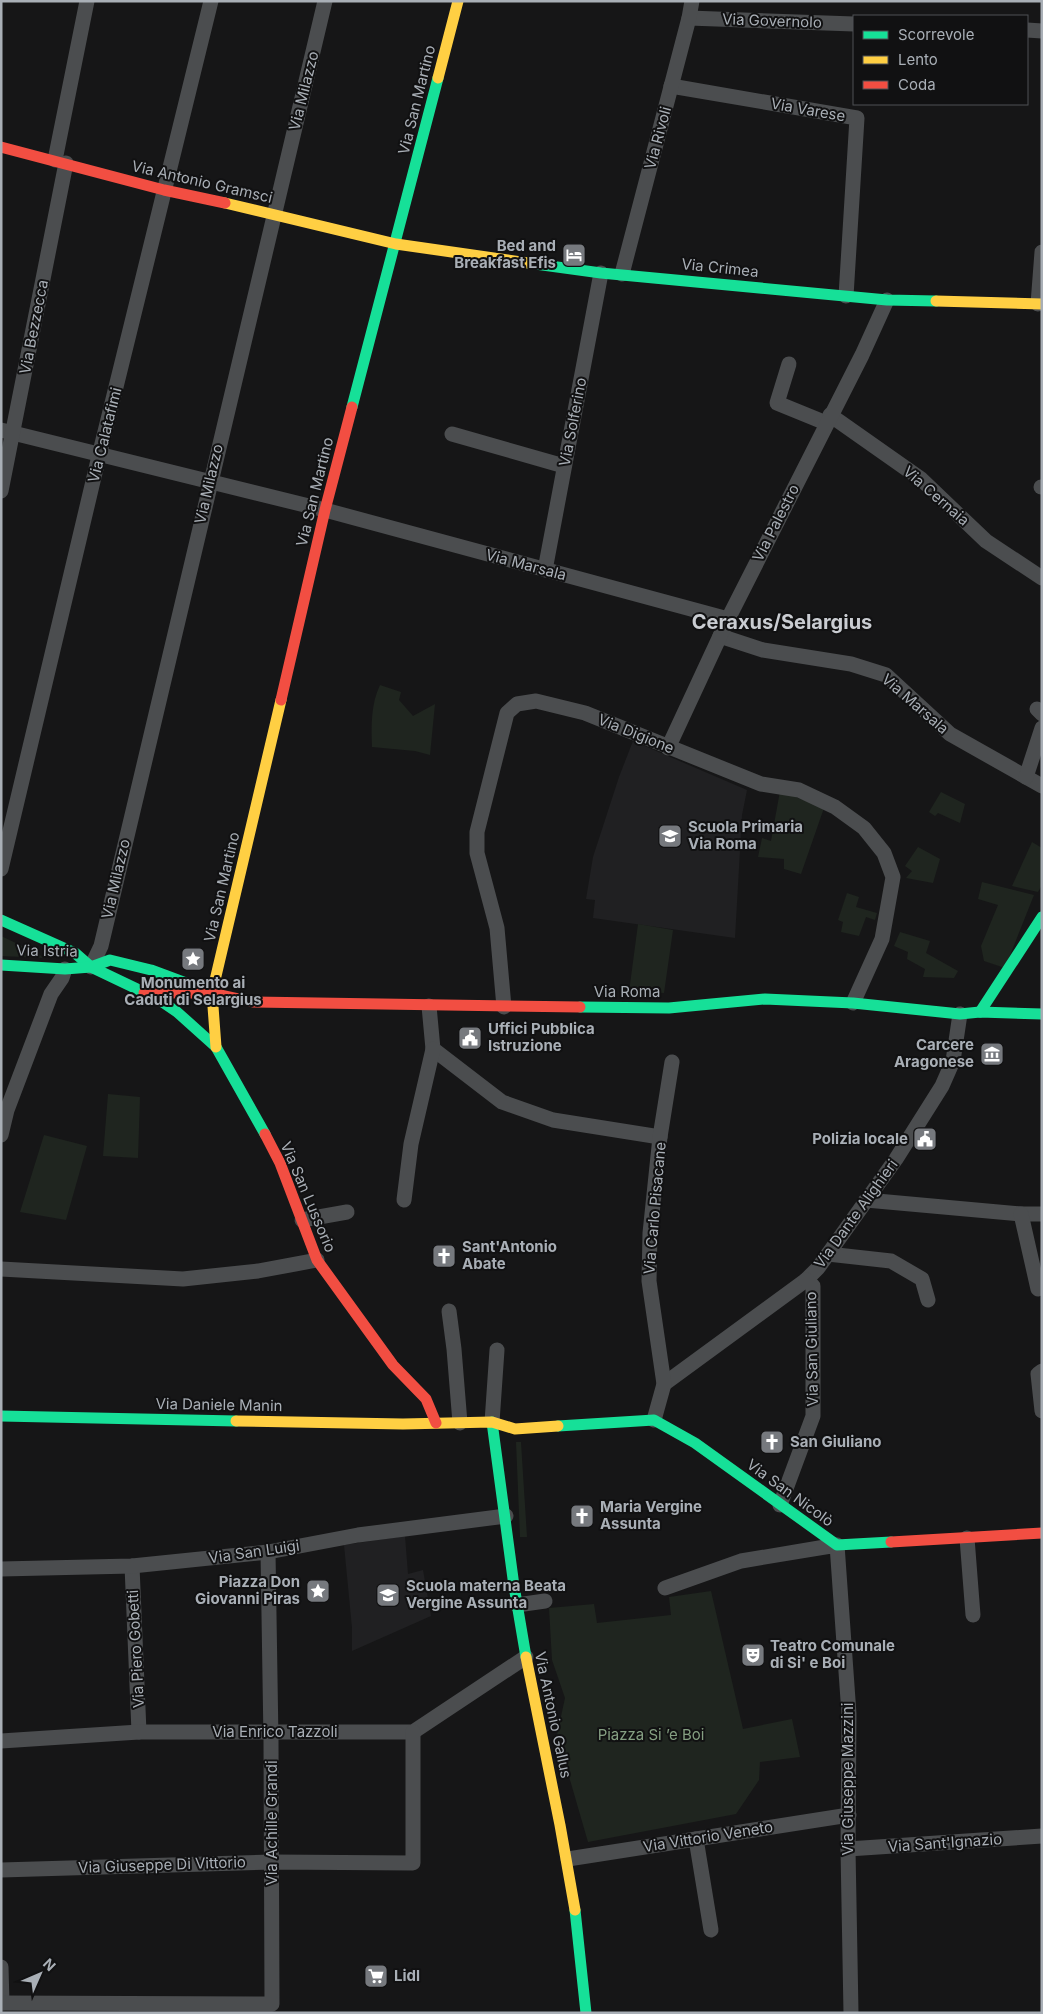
<svg xmlns="http://www.w3.org/2000/svg" width="1043" height="2014" viewBox="0 0 1043 2014" font-family="Inter,sans-serif">
	<rect width="100%" height="100%" fill="#161617"/>
	<g fill="#202022">
		<path d="M633,741L747,790L742,815L735,938L593,918L595,900L586,899L593,857L619,777Z"/>
		<path d="M405,1536L408,1574L423,1570L431,1616L352,1651V1628L344,1545Z"/>
	</g>
	<g fill="#1f251f">
		<path d="M380,685L401,692L399,700L413,716L435,704L430,755L415,751L372,747C371,725 371,704 380,685Z"/>
		<path d="M780,791L824,808L801,874L784,869V859L758,857L762,838L771,841Z"/>
		<path d="M941,792L965,804L960,823L938,813L935,816L929,812Z"/>
		<path d="M1032,842L1042,848V885L1038,892L1012,886Z"/>
		<path d="M918,847L940,859L933,883L906,878L912,871L905,866Z"/>
		<path d="M982,882L1034,895L1005,968L984,961L981,946L998,905L978,899Z"/>
		<path d="M847,893L859,897L856,907L877,913L875,920L866,917L859,936L841,932L843,922L838,920Z"/>
		<path d="M638,924L673,930L664,993L629,992Z"/>
		<path d="M900,932L930,941L926,953L958,971L954,978L923,977L925,969L907,959L908,952L894,946Z"/>
		<path d="M1,936L39,954L43,958L1,956Z"/>
		<path d="M108,1094L140,1097L138,1158L103,1156Z"/>
		<path d="M44,1135L87,1146L66,1220L20,1212Z"/>
		<path d="M516,1442H521L527,1537H520Z"/>
		<path d="M711,1591L743,1729L792,1719L800,1757L760,1762L759,1780L736,1814L588,1842L557,1735L565,1698L552,1660L549,1608L594,1604L597,1623L671,1615L669,1597Z"/>
	</g>
	<g fill="none" stroke-linecap="round" stroke-linejoin="round">
		<g stroke="#4b4d4f" stroke-width="15">
			<path d="M689,18L854,24"/>
			<path d="M1027,30L1042,31"/>
			<path d="M671,86L857,118L846,296"/>
			<path d="M55,160L87,1"/>
			<path d="M622,274L689,18L692,1"/>
			<path d="M1038,304L1042,252"/>
			<path d="M789,364L777,403L826,423"/>
			<path d="M830,415L921,479L986,541L1042,578"/>
			<path d="M1,430L325,510L728,619"/>
			<path d="M452,434L564,466"/>
			<path d="M1041,487H1042"/>
			<path d="M1,491L66,163"/>
			<path d="M545,570L601,273"/>
			<path d="M720,636L763,650L851,664L886,675L950,734L1042,786"/>
			<path d="M1037,709L1042,714"/>
			<path d="M668,748L728,619L862,355L887,300"/>
			<path d="M1026,777L1042,728"/>
			<path d="M1,869L99,456L211,1"/>
			<path d="M91,967L101,946L325,1"/>
			<path d="M429,1006L433,1049L502,1102L553,1120L660,1137"/>
			<path d="M504,1007L497,928L477,853V832L507,713L517,704L536,701L585,713L761,784L799,790L835,807L864,828L884,853L893,877L882,939L853,1003"/>
			<path d="M1,1135L7,1110L51,994L62,978L65,969"/>
			<path d="M404,1200L411,1144L433,1049"/>
			<path d="M866,1200L1021,1214H1042"/>
			<path d="M1021,1214L1038,1289"/>
			<path d="M302,1220L347,1212"/>
			<path d="M828,1254L891,1261L922,1279L928,1300"/>
			<path d="M1,1269L183,1279L258,1271L317,1260"/>
			<path d="M449,1311L454,1349L460,1423"/>
			<path d="M1042,1371L1038,1374L1042,1411"/>
			<path d="M664,1384L806,1280L818,1268L896,1159L942,1086L953,1061L960,1014"/>
			<path d="M654,1420L664,1384L649,1281L650,1233L660,1137L672,1062"/>
			<path d="M492,1422L497,1350"/>
			<path d="M780,1505L813,1416V1286L806,1280"/>
			<path d="M967,1538L973,1615"/>
			<path d="M132,1566L139,1732"/>
			<path d="M1,1569L132,1566L268,1552L358,1535L506,1516"/>
			<path d="M665,1588L741,1561L837,1545L849,1714L848,1849L851,2013"/>
			<path d="M517,1605L545,1601"/>
			<path d="M1,1741L139,1732H413L526,1657"/>
			<path d="M696,1839L711,1930"/>
			<path d="M848,1849L1042,1836"/>
			<path d="M568,1859L849,1815"/>
			<path d="M1,1870L272,1862L413,1863V1732"/>
			<path d="M1,1967L2,2003"/>
			<path d="M1,2003L272,2004L271,1741L268,1552"/>
		</g>
		<g stroke="#16e098" stroke-width="11">
			<path d="M528,263L601,273L887,300L936,301"/>
			<path d="M352,407L438,78"/>
			<path d="M1,920L75,953L91,967L158,999L177,1012L216,1047L265,1134"/>
			<path d="M1,965L65,969L91,967L110,960L151,970L202,989"/>
			<path d="M580,1007L669,1008L765,999L853,1003L960,1014L980,1012L1042,1014"/>
			<path d="M980,1012L1042,917"/>
			<path d="M1,1416L236,1421"/>
			<path d="M492,1422L514,1586L526,1657"/>
			<path d="M558,1426L654,1420L695,1443L837,1545L891,1542"/>
			<path d="M575,1910L586,2013"/>
		</g>
		<g stroke="#ffcf43" stroke-width="11">
			<path d="M438,78L458,1"/>
			<path d="M225,203L396,244L528,263"/>
			<path d="M936,301L1042,304"/>
			<path d="M216,1047L212,993L281,700"/>
			<path d="M236,1421L403,1424L492,1422L515,1429L558,1426"/>
			<path d="M526,1657L560,1825L575,1910"/>
		</g>
		<g stroke="#f24e42" stroke-width="11">
			<path d="M1,147L164,190L225,203"/>
			<path d="M281,700L325,510L352,407"/>
			<path d="M144,993H212L253,1002L580,1007"/>
			<path d="M265,1134L280,1163L317,1260L393,1365L426,1399L436,1423"/>
			<path d="M891,1542L1042,1533"/>
		</g>
	</g>
	<defs>
		<g id="hotel-square" transform="scale(1.25)"><rect x="-9" y="-9" width="18" height="18" rx="4" fill="#76797e" stroke="#111112"/><path d="M-6-4.5h1.5V1H6V5H4.5V3h-9V5H-6ZM-4 0a1.8 1.8 0 1 1 3.6 0ZM.5 0V-2.5h3Q6-2.5 6 0Z" fill="#fff"/></g>
		<g id="school-square" transform="scale(1.25)"><rect x="-9" y="-9" width="18" height="18" rx="4" fill="#76797e" stroke="#111112"/><path d="M0-5L7-2L0 1L-7-2ZM-4 1L0 2.5L4 1V4Q0 6-4 4Z" fill="#fff"/></g>
		<g id="sight-square" transform="scale(1.25)"><rect x="-9" y="-9" width="18" height="18" rx="4" fill="#76797e" stroke="#111112"/><path d="M0-6L1.8-2.2L6-1.7L2.9 1.2L3.7 5.4L0 3.3L-3.7 5.4L-2.9 1.2L-6-1.7L-1.8-2.2Z" fill="#fff"/></g>
		<g id="civic-square" transform="scale(1.25)"><rect x="-9" y="-9" width="18" height="18" rx="4" fill="#76797e" stroke="#111112"/><path d="M-.6-6.5H3V-4.5H.6V-3L4-1V1h2V6H-6V1h2V-1L-.6-3ZM-1.2 2.5V6h2.4V2.5Z" fill="#fff"/></g>
		<g id="museum-square" transform="scale(1.25)"><rect x="-9" y="-9" width="18" height="18" rx="4" fill="#76797e" stroke="#111112"/><path d="M0-6L6-3V-2H-6V-3ZM-5-1h2V3h-2ZM-1-1h2V3h-2ZM3-1h2V3H3ZM-6 4H6V6H-6Z" fill="#fff"/></g>
		<g id="church-square" transform="scale(1.25)"><rect x="-9" y="-9" width="18" height="18" rx="4" fill="#76797e" stroke="#111112"/><path d="M-1.2-6h2.4v3.5h3.3v2.4h-3.3V6h-2.4V-.1h-3.3v-2.4h3.3Z" fill="#fff"/></g>
		<g id="theatre-square" transform="scale(1.25)"><rect x="-9" y="-9" width="18" height="18" rx="4" fill="#76797e" stroke="#111112"/><path d="M-5-5.5Q0-4 5-5.5V0Q5 5 0 6Q-5 5-5 0ZM-3.3-2.5H-1v1.5H-3.3ZM1-2.5H3.3v1.5H1ZM-2.8 1Q0 5.5 2.8 1Z" fill="#fff"/></g>
		<g id="supermarket-square" transform="scale(1.25)"><rect x="-9" y="-9" width="18" height="18" rx="4" fill="#76797e" stroke="#111112"/><path d="M-6-5.5h2.5l.6 2H6L4.5 2H-2.5L-4.4-4H-6ZM-1.5 3.2a1.3 1.3 0 1 0 .1 0ZM3 3.2a1.3 1.3 0 1 0 .1 0Z" fill="#fff"/></g>
	</defs>
	<g fill-rule="evenodd">
		<use href="#hotel-square" x="574" y="255"/>
		<use href="#school-square" x="670" y="836"/>
		<use href="#sight-square" x="193" y="959"/>
		<use href="#civic-square" x="470" y="1038"/>
		<use href="#museum-square" x="992" y="1054"/>
		<use href="#civic-square" x="925" y="1139"/>
		<use href="#church-square" x="444" y="1256"/>
		<use href="#church-square" x="772" y="1442"/>
		<use href="#church-square" x="582" y="1516"/>
		<use href="#sight-square" x="318" y="1591"/>
		<use href="#school-square" x="388" y="1595"/>
		<use href="#theatre-square" x="753" y="1655"/>
		<use href="#supermarket-square" x="376" y="1976"/>
	</g>
	<g text-anchor="middle" stroke-width="4" stroke-linejoin="round" paint-order="stroke">
		<g font-size="15" fill="#a9afb6" stroke="#111112">
			<text transform="translate(772 21) rotate(2)" y="5">Via Governolo</text>
			<text transform="translate(304 91) rotate(-76)" y="5">Via Milazzo</text>
			<text transform="translate(417 100) rotate(-76)" y="5">Via San Martino</text>
			<text transform="translate(808 110) rotate(10)" y="5">Via Varese</text>
			<text transform="translate(658 138) rotate(-75)" y="5">Via Rivoli</text>
			<text transform="translate(202 182) rotate(13)" y="5">Via Antonio Gramsci</text>
			<text transform="translate(720 268) rotate(6)" y="5">Via Crimea</text>
			<text transform="translate(34 327) rotate(-79)" y="5">Via Bezzecca</text>
			<text transform="translate(573 422) rotate(-79)" y="5">Via Solferino</text>
			<text transform="translate(105 435) rotate(-76)" y="5">Via Calatafimi</text>
			<text transform="translate(209 484) rotate(-77)" y="5">Via Milazzo</text>
			<text transform="translate(315 492) rotate(-76)" y="5">Via San Martino</text>
			<text transform="translate(936 496) rotate(41)" y="5">Via Cernaia</text>
			<text transform="translate(776 523) rotate(-63)" y="5">Via Palestro</text>
			<text transform="translate(526 565) rotate(15)" y="5">Via Marsala</text>
			<text transform="translate(915 704) rotate(41)" y="5">Via Marsala</text>
			<text transform="translate(636 734) rotate(22)" y="5">Via Digione</text>
			<text transform="translate(116 879) rotate(-77)" y="5">Via Milazzo</text>
			<text transform="translate(222 887) rotate(-77)" y="5">Via San Martino</text>
			<text transform="translate(47 951) rotate(1)" y="5">Via Istria</text>
			<text x="627" y="997">Via Roma</text>
			<text transform="translate(308 1197) rotate(67)" y="5">Via San Lussorio</text>
			<text transform="translate(655 1208) rotate(-85)" y="5">Via Carlo Pisacane</text>
			<text transform="translate(856 1214) rotate(-54)" y="5">Via Dante Alighieri</text>
			<text transform="translate(812 1349) rotate(-91)" y="5">Via San Giuliano</text>
			<text transform="translate(219 1405) rotate(1)" y="5">Via Daniele Manin</text>
			<text transform="translate(790 1493) rotate(36)" y="5">Via San Nicolò</text>
			<text transform="translate(254 1552) rotate(-8)" y="5">Via San Luigi</text>
			<text transform="translate(136 1649) rotate(-93)" y="5">Via Piero Gobetti</text>
			<text transform="translate(553 1715) rotate(78)" y="5">Via Antonio Gallus</text>
			<text x="275" y="1737">Via Enrico Tazzoli</text>
			<text transform="translate(848 1779) rotate(-90)" y="5">Via Giuseppe Mazzini</text>
			<text transform="translate(272 1823) rotate(-90)" y="5">Via Achille Grandi</text>
			<text transform="translate(708 1837) rotate(-9)" y="5">Via Vittorio Veneto</text>
			<text transform="translate(945 1843) rotate(-4)" y="5">Via Sant'Ignazio</text>
			<text transform="translate(162 1865) rotate(-2)" y="5">Via Giuseppe Di Vittorio</text>
		</g>
		<g font-size="15" font-weight="bold" fill="#a9afb6" stroke="#111112" text-anchor="start">
			<text x="556" y="251" text-anchor="end">Bed and<tspan x="556" dy="17">Breakfast Efis</tspan></text>
			<text x="688" y="832">Scuola Primaria<tspan x="688" dy="17">Via Roma</tspan></text>
			<text x="193" y="988" text-anchor="middle">Monumento ai<tspan x="193" dy="17">Caduti di Selargius</tspan></text>
			<text x="488" y="1034">Uffici Pubblica<tspan x="488" dy="17">Istruzione</tspan></text>
			<text x="974" y="1050" text-anchor="end">Carcere<tspan x="974" dy="17">Aragonese</tspan></text>
			<text x="908" y="1144" text-anchor="end">Polizia locale</text>
			<text x="462" y="1252">Sant'Antonio<tspan x="462" dy="17">Abate</tspan></text>
			<text x="790" y="1447">San Giuliano</text>
			<text x="600" y="1512">Maria Vergine<tspan x="600" dy="17">Assunta</tspan></text>
			<text x="300" y="1587" text-anchor="end">Piazza Don<tspan x="300" dy="17">Giovanni Piras</tspan></text>
			<text x="406" y="1591">Scuola materna Beata<tspan x="406" dy="17">Vergine Assunta</tspan></text>
			<text x="770" y="1651">Teatro Comunale<tspan x="770" dy="17">di Si' e Boi</tspan></text>
			<text x="394" y="1981">Lidl</text>
		</g>
		<g font-size="15" fill="#859f82" stroke="#111112">
			<text x="651" y="1740">Piazza Si ’e Boi</text>
		</g>
		<g font-size="20" font-weight="bold" fill="#cacdd2" stroke="#111112">
			<text x="782" y="629">Ceraxus/Selargius</text>
		</g>
	</g>
	<rect width="1043" height="2014" fill="none" stroke="#a9afb6" stroke-width="5"/>
	<rect x="853" y="15" width="175" height="90" fill="#111112" stroke="#4e5054"/>
	<rect x="863" y="31" width="25" height="8" fill="#16e098" stroke="#4e5054"/>
	<text x="898" y="40" font-size="15" fill="#a9afb6">Scorrevole</text>
	<rect x="863" y="56" width="25" height="8" fill="#ffcf43" stroke="#4e5054"/>
	<text x="898" y="65" font-size="15" fill="#a9afb6">Lento</text>
	<rect x="863" y="81" width="25" height="8" fill="#f24e42" stroke="#4e5054"/>
	<text x="898" y="90" font-size="15" fill="#a9afb6">Coda</text>
	<g transform="translate(40 1974) rotate(45)" stroke="#111112" stroke-width="4" paint-order="stroke">
	<path d="M0-4L9 19L0 12L-9 19Z" fill="#a9afb6"/>
	<text y="-8" font-size="14" font-weight="bold" text-anchor="middle" fill="#a9afb6">N</text>
	</g>
</svg>
